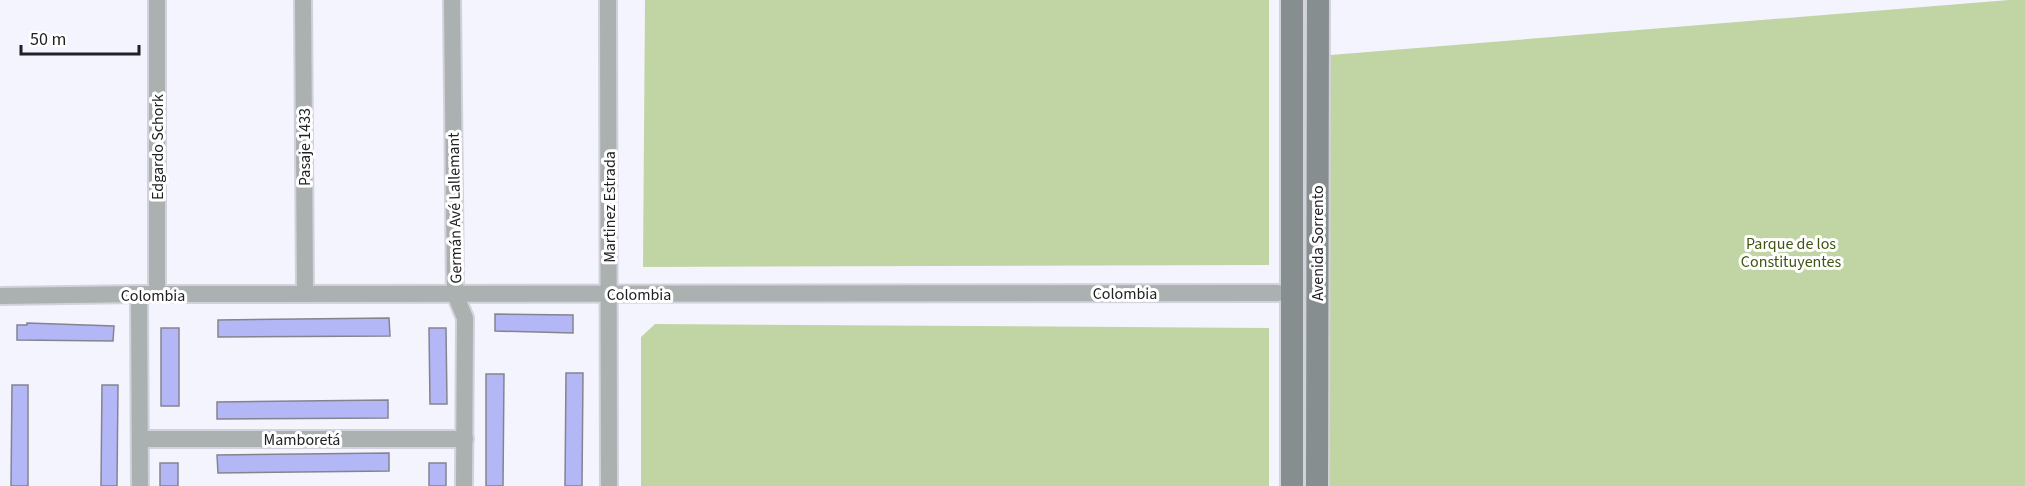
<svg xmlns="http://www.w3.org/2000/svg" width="2025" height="486" viewBox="0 0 2025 486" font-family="'Source Sans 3',sans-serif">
	<rect width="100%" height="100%" fill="#f3f4fe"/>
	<g fill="#c1d5a4">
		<path d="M645,0H1269V265L643,267Z"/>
		<path d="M1303,0H1308V486H1302Z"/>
		<path d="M2009,0H2025V486H1317L1318,56Z"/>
		<path d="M655,324L1269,328V486H641V337Z"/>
	</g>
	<g fill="#b4b7f6" stroke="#84848d" stroke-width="1.5">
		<path d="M495,314L573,315V333L495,331Z"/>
		<path d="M389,318L390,336L218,337V320Z"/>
		<path d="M27,323L114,326L113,341L17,340V325H27Z"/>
		<rect x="161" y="328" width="18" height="78"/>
		<path d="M429,328H446L447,404H430Z"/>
		<path d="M566,373H583L582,486H565Z"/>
		<path d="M486,374H504L503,486H486Z"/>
		<path d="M12,385H28V486H11Z"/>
		<path d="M102,385H118L117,486H101Z"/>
		<path d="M388,400V418L217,419V402Z"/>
		<path d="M389,453V471L218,473L217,455Z"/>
		<rect x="160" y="463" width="18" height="23"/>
		<rect x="429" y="463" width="17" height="23"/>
	</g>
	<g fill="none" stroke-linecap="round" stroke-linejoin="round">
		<g stroke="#d1d2db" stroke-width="20">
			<g id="street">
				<path d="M303,0L305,294"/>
				<path d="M452,0L455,294L465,318L464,486"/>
				<path d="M608,0L609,486"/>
				<path d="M139,294L140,486"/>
				<path d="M157,294V0"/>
				<path d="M0,296L139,294L1278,293"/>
				<path d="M140,439H465"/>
			</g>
		</g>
		<g stroke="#d1d2db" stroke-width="26">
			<g id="secondary">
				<path d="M1292,486V0"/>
				<path d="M1317,486L1318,0"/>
			</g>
		</g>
		<use href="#street" stroke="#abb0b0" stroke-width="16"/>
		<use href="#secondary" stroke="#878e8f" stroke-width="22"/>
	</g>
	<g text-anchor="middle" stroke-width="6" stroke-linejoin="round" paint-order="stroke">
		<g font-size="16" fill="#212125" stroke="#fff">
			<text transform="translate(157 147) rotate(-90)" y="6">Edgardo Schork</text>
			<text transform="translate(304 147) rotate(-90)" y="6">Pasaje 1433</text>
			<text transform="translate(609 207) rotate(-90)" y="6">Martinez Estrada</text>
			<text transform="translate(454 208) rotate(-91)" y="6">Germán Avé Lallemant</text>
			<text transform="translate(1317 243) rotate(-90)" y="6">Avenida Sorrento</text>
			<text x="1125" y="299">Colombia</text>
			<text x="639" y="300">Colombia</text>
			<text x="153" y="301">Colombia</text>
			<text x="302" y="445">Mamboretá</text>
		</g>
		<g font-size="16" fill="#405512" stroke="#fff">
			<text x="1791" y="249">Parque de los<tspan x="1791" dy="18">Constituyentes</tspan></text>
		</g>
	</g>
	<path d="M21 45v9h118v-9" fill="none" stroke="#212125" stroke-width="3"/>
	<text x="30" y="45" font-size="18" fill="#212125" stroke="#ffffff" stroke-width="4.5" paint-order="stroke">50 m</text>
</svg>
